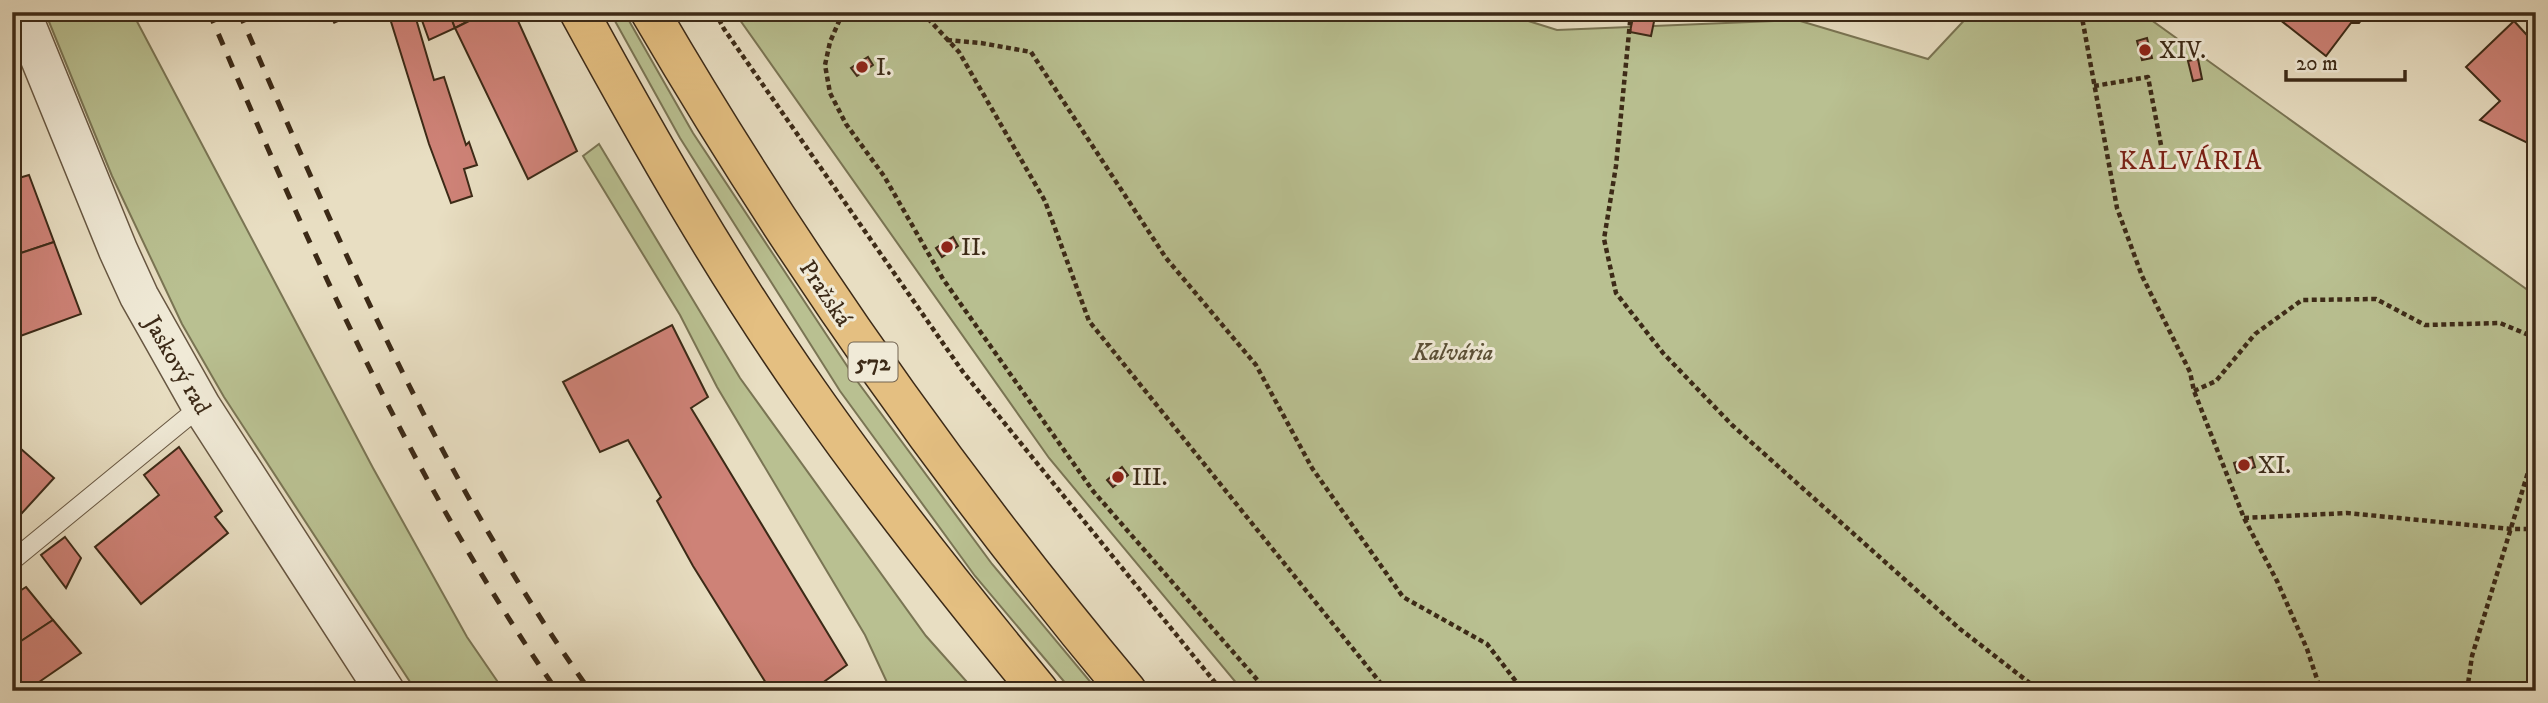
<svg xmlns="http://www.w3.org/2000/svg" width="2548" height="703" viewBox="0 0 2548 703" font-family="'IM FELL DW Pica',serif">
	<rect width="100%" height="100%" fill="#e8dec2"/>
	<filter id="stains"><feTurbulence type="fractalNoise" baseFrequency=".00286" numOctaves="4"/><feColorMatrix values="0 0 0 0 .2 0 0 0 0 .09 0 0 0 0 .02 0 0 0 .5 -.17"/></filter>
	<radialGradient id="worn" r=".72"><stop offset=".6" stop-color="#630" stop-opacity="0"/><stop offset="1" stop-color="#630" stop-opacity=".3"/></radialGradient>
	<g fill="#b9c091" stroke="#7a7554" stroke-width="2">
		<path d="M45,12H132L373,468L467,637L504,691H416L224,397L182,324L112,176Z"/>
		<path d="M610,12H624L693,133L857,381L992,564L1098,691H1072L975,576L840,391L680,138Z"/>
		<path d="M942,12H1500L1557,30L1797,20L1928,59L1972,12H2140L2536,296V691H1243L1049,458L735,13L939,14Z"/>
		<path d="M599,144L740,378L926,636L975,691H891L865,635L717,387L680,315L583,156Z"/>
	</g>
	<g fill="#ce8277" stroke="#3c2a17" stroke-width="2">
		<path d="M388,12H414L434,80L444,77L466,145L469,142L477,165L464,169L472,196L451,203L429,144Z"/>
		<path d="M419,12H449L455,28L429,40Z"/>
		<path d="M449,12H486L455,28Z"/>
		<path d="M487,12H514L577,151L528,179L455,28Z"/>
		<path d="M1634,12H1656L1651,36L1630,32Z"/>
		<path d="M2270,12H2363L2364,16L2359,23H2351L2326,56Z"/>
		<path d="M2514,21L2536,45V152L2526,142L2480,120L2500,101L2466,67Z"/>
		<path d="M2147,38L2152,58L2142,60L2137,41Z"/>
		<path d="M868,57L873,65L857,76L851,68Z"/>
		<path d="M2198,59L2202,79L2193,81L2188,61Z"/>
		<path d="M29,175L54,242L12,256V180Z"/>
		<path d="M953,237L958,246L942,257L936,248Z"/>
		<path d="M54,242L81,314L12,339V256Z"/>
		<path d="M672,325L708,397L691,408L847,665L821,684L826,691H771L693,566L657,501L661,497L628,440L600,452L563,382Z"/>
		<path d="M12,441L54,478L12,524Z"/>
		<path d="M179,447L222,511L215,517L228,533L141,604L95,547L159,495L144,475Z"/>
		<path d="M2252,457L2255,467L2237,473L2234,463Z"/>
		<path d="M1122,467L1128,475L1113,487L1107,480Z"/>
		<path d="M65,537L81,558L66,588L41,555Z"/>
		<path d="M26,587L53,620L12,647V596Z"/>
		<path d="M53,620L81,653L26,691L12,674V647Z"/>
	</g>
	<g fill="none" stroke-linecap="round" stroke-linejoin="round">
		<g stroke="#675742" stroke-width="20">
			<path id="service" d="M12,561L201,406"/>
		</g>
		<g stroke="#675742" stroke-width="41">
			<path id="tertiary" d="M21,12L118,250L139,296L201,406L385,691"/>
		</g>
		<g stroke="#3c2a17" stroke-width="41">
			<g id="primary">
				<path d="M579,12C650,142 724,272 809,393C881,496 959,594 1039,691"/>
				<path d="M650,12C790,252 949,478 1127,691"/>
			</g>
		</g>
		<g stroke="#3c2a17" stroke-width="4.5" stroke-dasharray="5 3.5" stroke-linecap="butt">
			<path d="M715,12L724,29L963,372L1222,691"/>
			<path d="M843,12L830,42L825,65L830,93L846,124L884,176L943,279L1093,491L1267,691"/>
			<path d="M922,12L959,52L1045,201L1089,321L1387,691"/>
			<path d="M1631,12L1616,166L1604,239L1616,293L1663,353L1732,425L1960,629L2040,691"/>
			<path d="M2081,12L2117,208L2142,276L2190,372L2194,391L2244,518L2277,581L2307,649L2321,691"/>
			<path d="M947,40L981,43L1031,52L1166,258L1256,365L1312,468L1403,597L1487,644L1518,684L1528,691"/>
			<path d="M2094,86L2148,77L2161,145"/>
			<path d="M2194,391L2216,381L2255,334L2302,300L2376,299L2425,325L2500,323L2536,338"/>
			<path d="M2244,518L2347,513L2511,529H2536"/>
			<path d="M2467,691L2472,656L2529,469L2536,466"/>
		</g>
		<use href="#service" stroke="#f0ead7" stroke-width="18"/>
		<use href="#tertiary" stroke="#f0ead7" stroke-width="38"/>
		<use href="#primary" stroke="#e4bf81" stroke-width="38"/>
		<g stroke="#3c2a17" stroke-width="5" stroke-dasharray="12 12" stroke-linecap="butt">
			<path d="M209,12C309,246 411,481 557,691"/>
			<path d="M239,12C340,245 442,483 590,691"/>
			<path d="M331,12L336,23"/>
		</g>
	</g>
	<g fill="#8f2418" stroke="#f0ead7" stroke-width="2.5">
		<circle cx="2145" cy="50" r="7"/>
		<circle cx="862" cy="67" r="7"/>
		<circle cx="947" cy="247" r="7"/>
		<circle cx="2244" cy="465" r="7"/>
		<circle cx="1118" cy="477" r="7"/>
	</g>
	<g text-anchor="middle" stroke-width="6" stroke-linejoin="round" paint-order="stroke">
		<rect fill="#f0ead7" stroke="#726451" stroke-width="2" x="848.5" y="342.5" width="49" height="39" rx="5"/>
		<g font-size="23" font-weight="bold" fill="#3c2a17">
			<text x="873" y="370">572</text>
		</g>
		<g font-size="24" fill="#3c2a17" stroke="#f0ead7" text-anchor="start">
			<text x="2159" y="58">XIV.</text>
			<text x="876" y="75">I.</text>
			<text x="961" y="255">II.</text>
			<text x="2258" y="473">XI.</text>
			<text x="1132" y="485">III.</text>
		</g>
		<g font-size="24" fill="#3c2a17" stroke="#f0ead7">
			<text transform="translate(826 293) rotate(56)" y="8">Pražská</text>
			<text transform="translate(178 365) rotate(60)" y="8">Jaskový rad</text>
		</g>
		<g font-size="24" font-style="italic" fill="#5b5036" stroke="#f0ead7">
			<text x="1453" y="360">Kalvária</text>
		</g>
		<g font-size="26" letter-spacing="2" fill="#7a1f14" stroke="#f0ead7">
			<text x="2191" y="169">KALVÁRIA</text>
		</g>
	</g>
	<rect width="2548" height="703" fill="none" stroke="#e8dec2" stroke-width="42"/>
	<rect x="14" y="14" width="2520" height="675" fill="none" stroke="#3c2a17" stroke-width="3.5"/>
	<rect x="21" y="21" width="2506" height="661" fill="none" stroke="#3c2a17" stroke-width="2"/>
	<path d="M2286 70v10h119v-10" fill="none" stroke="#3c2a17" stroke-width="3.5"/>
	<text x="2296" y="70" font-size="21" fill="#3c2a17" stroke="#f0ead7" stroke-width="5" paint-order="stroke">20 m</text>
	<rect width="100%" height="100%" filter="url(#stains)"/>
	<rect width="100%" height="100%" fill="url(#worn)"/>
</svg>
